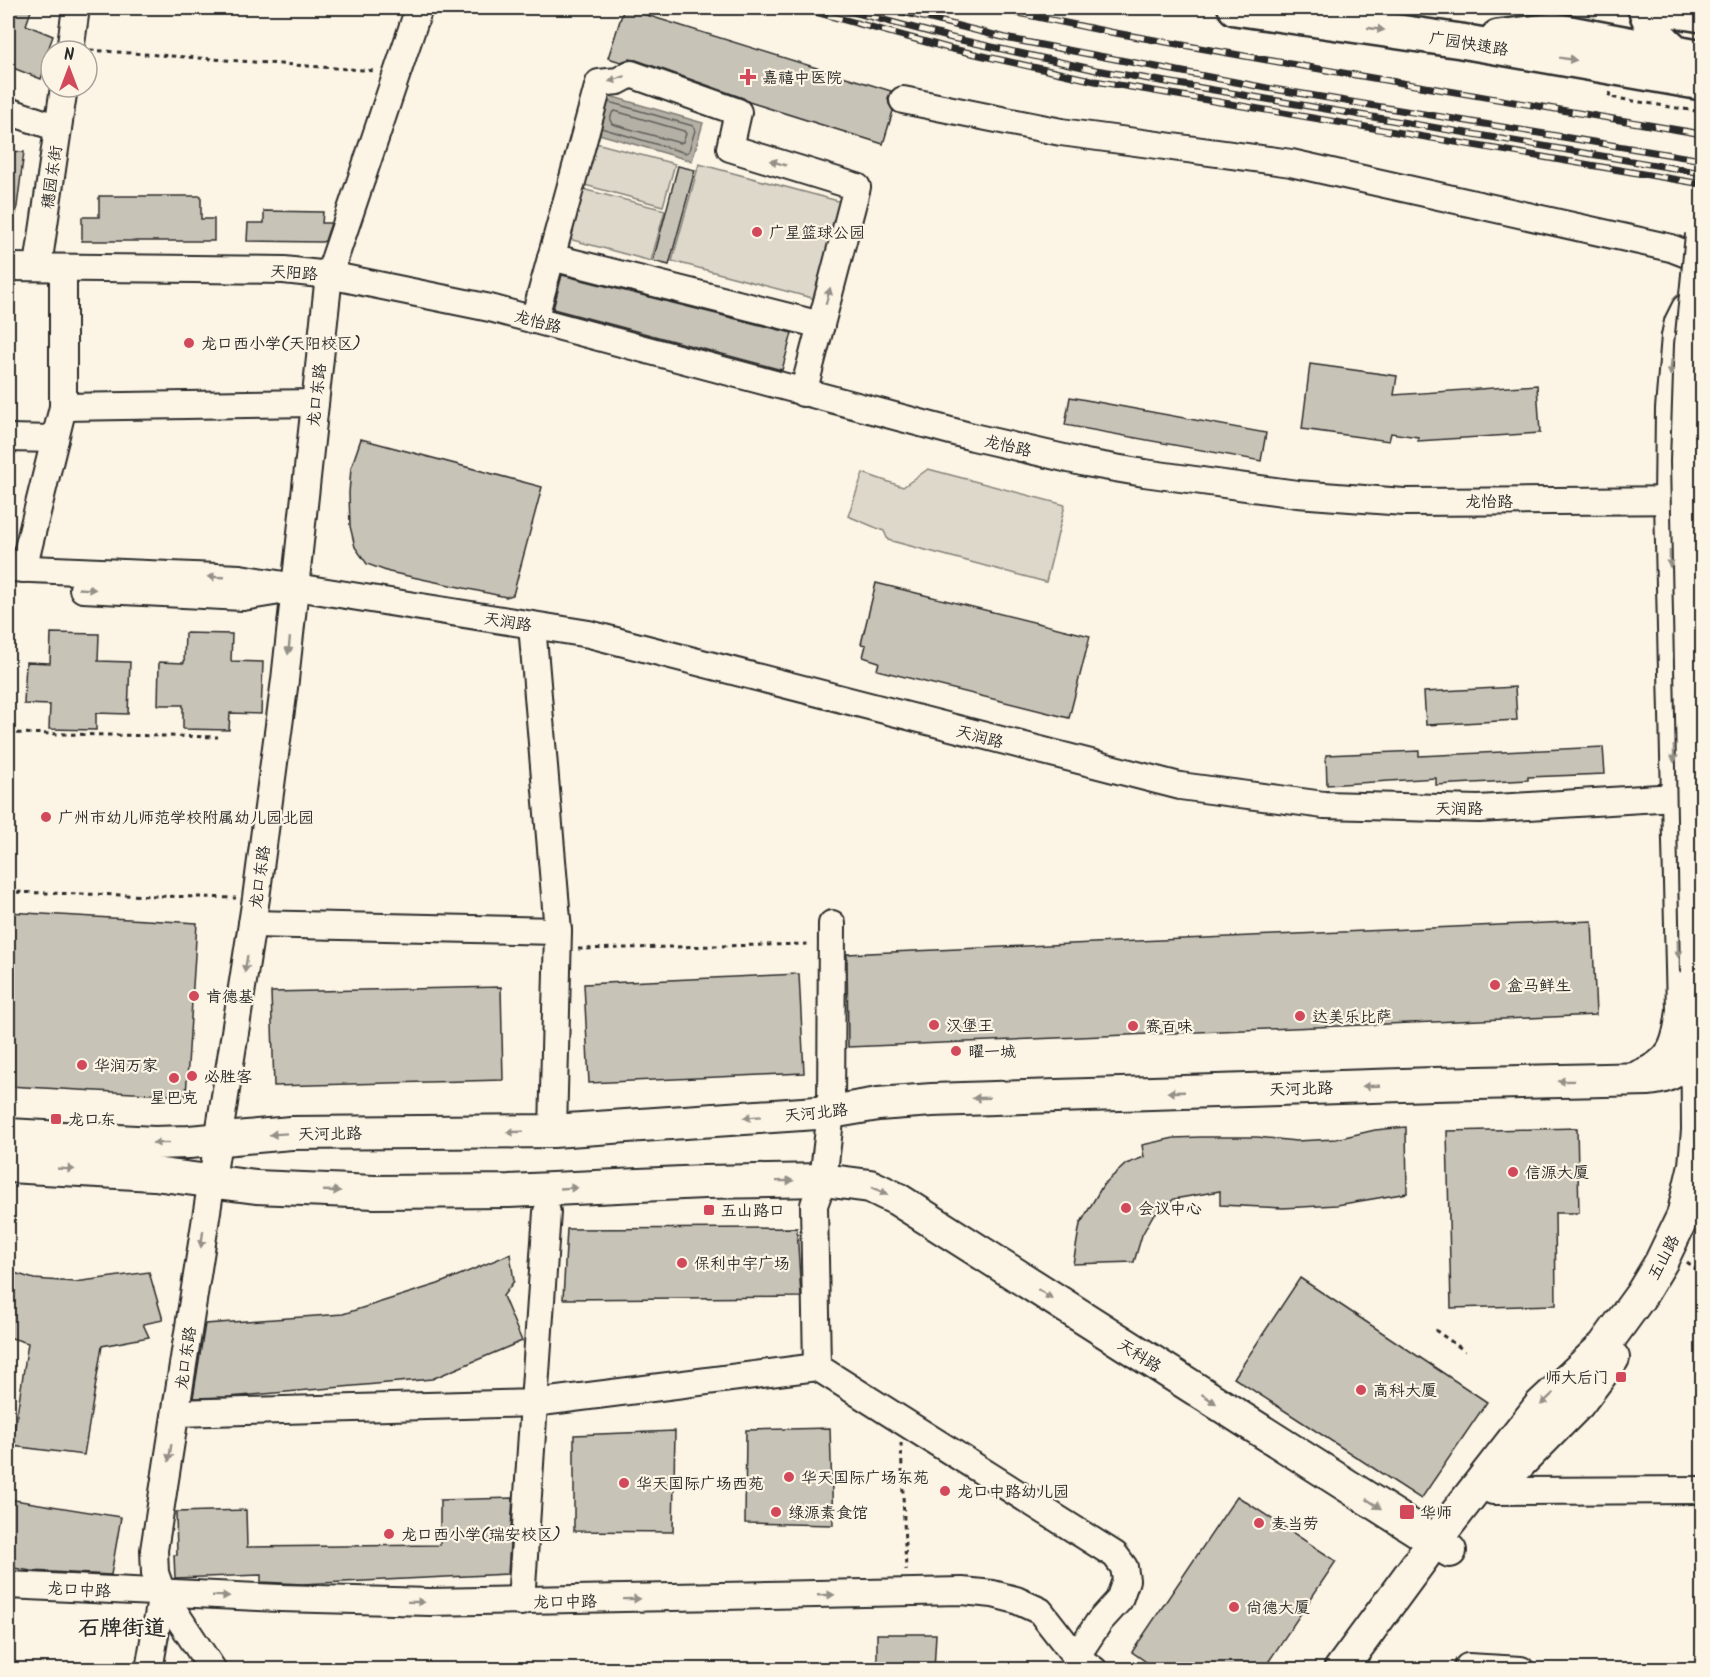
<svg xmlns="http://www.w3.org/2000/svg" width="1710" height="1677" viewBox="0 0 1710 1677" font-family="Kalam,'LXGW WenKai TC',sans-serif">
	<rect width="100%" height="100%" fill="#fcf5e5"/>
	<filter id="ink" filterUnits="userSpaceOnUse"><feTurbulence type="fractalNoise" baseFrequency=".0167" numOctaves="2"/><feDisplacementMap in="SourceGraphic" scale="12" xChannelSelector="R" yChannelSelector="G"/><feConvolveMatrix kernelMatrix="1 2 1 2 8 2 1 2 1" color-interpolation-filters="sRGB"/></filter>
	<g filter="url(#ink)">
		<g fill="#ded8ca" stroke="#84827a" stroke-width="1.5">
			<path d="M592,142L675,164L663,206L581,184Z"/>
			<path d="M699,164L842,202L816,299L672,261Z"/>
			<path d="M578,188L665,210L651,261L565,238Z"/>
			<path d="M928,469L1065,505L1046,582L888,540L884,531L848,516L863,473L903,487Z"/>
		</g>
		<path fill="#b4b0a5" stroke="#7d7b74" stroke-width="1.5" d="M603,94L703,123L692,161L592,132Z"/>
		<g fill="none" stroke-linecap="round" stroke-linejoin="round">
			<g stroke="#62605c" stroke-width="1.5">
				<path d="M615,111L684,131L686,134L683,142L680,143L612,124L610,120L612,113Z"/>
				<path d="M601,128L686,153L689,151L695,130L693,126L609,102"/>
			</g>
		</g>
		<g fill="#c8c3b7" stroke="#2b2b2b" stroke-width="1.5">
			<path d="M14,8H32L26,25L53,36L44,61L47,62L41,79L8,66V26Z"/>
			<path d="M624,8L891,91L888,98L889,104L893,111L883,144L749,102L743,98L636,60L629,59L621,62L608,58Z"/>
			<path d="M8,151L24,152L16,214L8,213Z"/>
			<path d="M678,166L695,170L669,265L653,261Z"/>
			<path d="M99,196H201V219H214V241H82V217H99Z"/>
			<path d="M264,211L323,212L322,223H331L325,241L322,242L247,241L248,223H264Z"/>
			<path d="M562,275L792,333L782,370L553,309Z"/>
			<path d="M1310,364L1397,376L1394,395L1537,385L1540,433L1418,441V437L1391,433L1389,441L1302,429Z"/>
			<path d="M1070,397L1266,433L1261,461L1065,425Z"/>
			<path d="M361,439L542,487L513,595L506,597L389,572L367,564L355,547L350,526L349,493L351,468Z"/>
			<path d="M876,583L1090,636L1069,718L877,670L879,662L863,657L866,645L861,644Z"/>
			<path d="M51,633L99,634L98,661L130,662L128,714L96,713V730L49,729L50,705L24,704L26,662L50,663Z"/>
			<path d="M185,633L232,634L231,661L263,662L261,714L230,713L229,730L183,729V705H158L159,662L184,663Z"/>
			<path d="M1515,687L1517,720L1426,725L1424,692Z"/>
			<path d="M1603,747L1605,774L1528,777V780L1436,785V778L1327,785L1326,755L1419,751V756Z"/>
			<path d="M8,912L197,923L186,1096L8,1086Z"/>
			<path d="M1592,921L1596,1015L848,1047L847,954Z"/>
			<path d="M799,974L804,1073L589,1083L584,984Z"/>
			<path d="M501,987L503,1080L274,1086L271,992Z"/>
			<path d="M1406,1127L1407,1193L1337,1205L1283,1208L1220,1205V1191L1174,1199L1152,1217L1142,1235L1134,1262L1073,1264L1080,1224L1103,1185L1126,1164L1144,1157L1142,1145L1174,1138L1201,1137H1257L1296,1141L1336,1139L1375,1130Z"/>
			<path d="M1577,1128L1579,1213H1555L1556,1305L1451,1308L1447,1131Z"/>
			<path d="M797,1228L801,1297L563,1299L567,1229Z"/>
			<path d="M510,1254L514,1281L503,1296L522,1341L432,1379L229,1397L193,1398L205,1324L343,1314L438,1284Z"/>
			<path d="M8,1271L34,1279L75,1282L149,1272L163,1320L143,1324L149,1337L102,1346L84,1455L12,1446L28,1343L8,1337Z"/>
			<path d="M1300,1278L1487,1402L1421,1499L1234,1378Z"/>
			<path d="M830,1428L833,1525L745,1523L746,1430Z"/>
			<path d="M675,1431L673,1532L574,1531V1435Z"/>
			<path d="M1237,1496L1336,1561L1263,1670H1158L1132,1652Z"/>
			<path d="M513,1498L508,1574L302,1584L261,1582V1575L175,1578L174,1555H177L176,1512L246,1510L247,1547L440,1545V1500Z"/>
			<path d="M8,1499L121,1517L111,1575L31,1571L8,1567Z"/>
			<path d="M877,1634H936L934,1670H877Z"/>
		</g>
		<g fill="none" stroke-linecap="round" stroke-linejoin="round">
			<path stroke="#d2cdc0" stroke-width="33" stroke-dasharray="33 16" stroke-linecap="butt" d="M1516,8L1595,22"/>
			<g stroke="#2b2b2b" stroke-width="30">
				<g id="minor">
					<path d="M70,51L76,8"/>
					<path d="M903,100L1061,132L1291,163L1671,248L1702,260"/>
					<path d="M8,111L58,128"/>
					<path d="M551,257L821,325"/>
					<path d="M38,266L64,87"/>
					<path d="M8,267L284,270L329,275L490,308L973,437L1086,463L1144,473L1297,494L1404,502L1702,500"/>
					<path d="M534,320L599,83L618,81L631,74L738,112L730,148L857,187L803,393"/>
					<path d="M63,407L315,403"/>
					<path d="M8,438L55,439"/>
					<path d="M8,568L240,578L589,634L1180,786L1324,805L1479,809L1675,797"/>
					<path d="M23,569L63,407V281"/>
					<path d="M83,589L243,597L280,591"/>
					<path d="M532,625L558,931"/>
					<path d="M252,924L558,931L553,1131"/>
					<path d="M832,924L831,1112L823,1180L814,1205L817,1367L1115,1555L1124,1567L1126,1580L1119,1600L1099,1622L1076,1657"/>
					<path d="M1638,1074C1672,1061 1676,1044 1680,1010L1668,501L1669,409L1675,336L1678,322L1685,308L1694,300"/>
					<path d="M1702,1213V1214"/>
					<path d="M177,1413L534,1403L547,1212"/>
					<path d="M1493,1491L1702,1490"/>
					<path d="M8,1585L280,1598L430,1602L962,1591L993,1594L1016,1600L1040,1611L1076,1657L1094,1670"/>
					<path d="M521,1602L534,1403L817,1367"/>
					<path d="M1468,1667L1521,1670"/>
					<path d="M149,1670L162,1593"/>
					<path d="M213,1670L162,1593L155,1573L154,1550L256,898L285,680L329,275L419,8"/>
				</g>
			</g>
			<g stroke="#2b2b2b" stroke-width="36">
				<g id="major">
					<path d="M8,1135L154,1143L189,1142L291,1133L553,1131L831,1112L878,1104L932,1100L1434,1084L1648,1079C1681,1076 1683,1062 1697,1036"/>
					<path d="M8,1166L154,1174L256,1187L375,1192L509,1191L704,1182L823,1180L870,1186L897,1199L1450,1551"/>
					<path d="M1504,1479L1578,1404L1613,1358"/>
					<path d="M1340,1670L1434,1542L1540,1406L1604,1346L1641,1295L1661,1262L1683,1216L1695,1165L1698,1130L1697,972"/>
				</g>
			</g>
			<g stroke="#2b2b2b" stroke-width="38">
				<g id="highway">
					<path d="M1235,8L1461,41L1702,83"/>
					<path d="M1645,8C1651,29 1660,39 1677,53"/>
					<path d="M1659,8L1702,15"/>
					<path d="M1498,37L1554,30L1702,58"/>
				</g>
			</g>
			<g stroke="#2b2b2b" stroke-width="3" stroke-dasharray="4.5 4.5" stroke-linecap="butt">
				<path d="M90,50L376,71"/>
				<path d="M1610,92L1609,97L1702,112"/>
				<path d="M8,733L218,737"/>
				<path d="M8,892L236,898"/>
				<path d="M578,949L811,944"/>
				<path d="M1687,1262L1702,1274"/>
				<path d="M1435,1330L1465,1351"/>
				<path d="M901,1443L906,1571"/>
			</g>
			<use href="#minor" stroke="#fcf5e5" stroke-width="26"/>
			<use href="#major" stroke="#fcf5e5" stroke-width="32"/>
			<use href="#highway" stroke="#fcf5e5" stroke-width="33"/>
			<g stroke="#2b2b2b" stroke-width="7">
				<g id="rail">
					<path d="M801,8L948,48L1095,81L1702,184"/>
					<path d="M838,8L952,38L1096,70L1702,173"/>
					<path d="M887,8L1010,39L1267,88L1702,160"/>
					<path d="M993,8L1110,32L1267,60L1702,134"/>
				</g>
			</g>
			<use href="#rail" stroke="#fcf5e5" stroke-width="4.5" stroke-dasharray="14" stroke-linecap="butt"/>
			<g stroke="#2b2b2b" stroke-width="36" stroke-linecap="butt">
				<path id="major-bridge" d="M1697,972L1687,461L1691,345L1702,235"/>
			</g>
			<use href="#major-bridge" stroke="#fcf5e5" stroke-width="32"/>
		</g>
		<defs><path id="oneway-solid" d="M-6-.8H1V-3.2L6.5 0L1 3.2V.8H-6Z" transform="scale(1.5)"/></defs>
		<g fill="#949088">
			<use href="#oneway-solid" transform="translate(1376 29) rotate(8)"/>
			<use href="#oneway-solid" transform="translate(1568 59) rotate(9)"/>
			<use href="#oneway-solid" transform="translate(617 79) rotate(162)"/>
			<use href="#oneway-solid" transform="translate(778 163) rotate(-163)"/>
			<use href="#oneway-solid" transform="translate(828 296) rotate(-75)"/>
			<use href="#oneway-solid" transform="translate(1671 367) rotate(95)"/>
			<use href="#oneway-solid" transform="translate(1670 559) rotate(89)"/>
			<use href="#oneway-solid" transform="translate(216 577) rotate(-178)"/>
			<use href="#oneway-solid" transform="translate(87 589) rotate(3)"/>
			<use href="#oneway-solid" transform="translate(289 646) rotate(96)"/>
			<use href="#oneway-solid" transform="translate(1674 754) rotate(89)"/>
			<use href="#oneway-solid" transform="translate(1678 949) rotate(88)"/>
			<use href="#oneway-solid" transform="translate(246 964) rotate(99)"/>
			<use href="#oneway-solid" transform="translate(1566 1081) rotate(179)"/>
			<use href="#oneway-solid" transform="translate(1371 1086) rotate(178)"/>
			<use href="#oneway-solid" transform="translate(1176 1092) rotate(178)"/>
			<use href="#oneway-solid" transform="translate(981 1098) rotate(178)"/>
			<use href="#oneway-solid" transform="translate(752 1117) rotate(176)"/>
			<use href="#oneway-solid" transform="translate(515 1132) rotate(178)"/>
			<use href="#oneway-solid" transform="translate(278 1134) rotate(176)"/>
			<use href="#oneway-solid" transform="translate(161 1143) rotate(180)"/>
			<use href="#oneway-solid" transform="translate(66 1169) rotate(3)"/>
			<use href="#oneway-solid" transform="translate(785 1181) rotate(-1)"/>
			<use href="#oneway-solid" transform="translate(569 1188) rotate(-3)"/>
			<use href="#oneway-solid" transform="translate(332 1191) rotate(2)"/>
			<use href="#oneway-solid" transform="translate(880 1191) rotate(27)"/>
			<use href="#oneway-solid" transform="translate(202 1239) rotate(98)"/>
			<use href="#oneway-solid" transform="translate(1045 1294) rotate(32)"/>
			<use href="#oneway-solid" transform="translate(1209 1399) rotate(33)"/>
			<use href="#oneway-solid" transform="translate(1547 1399) rotate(137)"/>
			<use href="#oneway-solid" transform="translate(170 1453) rotate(99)"/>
			<use href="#oneway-solid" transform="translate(1374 1504) rotate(33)"/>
			<use href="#oneway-solid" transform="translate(826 1595) rotate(-2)"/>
			<use href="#oneway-solid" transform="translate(221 1596) rotate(2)"/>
			<use href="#oneway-solid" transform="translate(632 1599) rotate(-1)"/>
			<use href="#oneway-solid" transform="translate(416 1602) rotate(1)"/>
		</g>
	</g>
	<g fill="#d1495b" stroke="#fcf5e5" stroke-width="2">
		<path d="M745 68h6v6h6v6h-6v6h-6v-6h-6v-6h6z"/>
		<circle cx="757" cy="232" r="6"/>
		<circle cx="189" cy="343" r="6"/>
		<circle cx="46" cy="817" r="6"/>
		<circle cx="1495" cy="985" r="6"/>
		<circle cx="194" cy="996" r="6"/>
		<circle cx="1300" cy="1016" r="6"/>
		<circle cx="934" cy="1025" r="6"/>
		<circle cx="1133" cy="1026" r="6"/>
		<circle cx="956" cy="1051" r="6"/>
		<circle cx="82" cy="1065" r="6"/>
		<circle cx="192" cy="1076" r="6"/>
		<circle cx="174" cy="1078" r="6"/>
		<rect x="50" y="1113" width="12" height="12" rx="3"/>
		<circle cx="1513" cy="1172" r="6"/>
		<circle cx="1126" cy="1208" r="6"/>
		<rect x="703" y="1204" width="12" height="12" rx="3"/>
		<circle cx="682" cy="1263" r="6"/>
		<rect x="1615" y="1371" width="12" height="12" rx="3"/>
		<circle cx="1361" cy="1390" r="6"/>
		<circle cx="789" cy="1477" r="6"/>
		<circle cx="624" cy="1483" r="6"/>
		<circle cx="945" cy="1491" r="6"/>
		<circle cx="776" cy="1512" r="6"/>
		<rect x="1399" y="1504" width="16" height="16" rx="3"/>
		<circle cx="1259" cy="1523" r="6"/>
		<circle cx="389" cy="1534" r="6"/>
		<circle cx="1234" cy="1607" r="6"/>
	</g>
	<g text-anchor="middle" stroke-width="4.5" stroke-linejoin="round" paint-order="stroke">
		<g font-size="16" fill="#2b2b2b" stroke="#fcf5e5">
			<text transform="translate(1469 43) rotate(9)" y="6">广园快速路</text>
			<text transform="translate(51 177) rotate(-82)" y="6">穗园东街</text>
			<text transform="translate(294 272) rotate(4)" y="6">天阳路</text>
			<text transform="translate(538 321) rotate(15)" y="6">龙怡路</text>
			<text transform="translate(316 395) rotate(-84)" y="6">龙口东路</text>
			<text transform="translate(1008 445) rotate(13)" y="6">龙怡路</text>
			<text x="1489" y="507">龙怡路</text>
			<text transform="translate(508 621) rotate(9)" y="6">天润路</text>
			<text transform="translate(980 736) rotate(15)" y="6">天润路</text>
			<text x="1459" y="814">天润路</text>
			<text transform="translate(259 877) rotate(-82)" y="6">龙口东路</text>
			<text transform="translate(1301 1088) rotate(-2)" y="6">天河北路</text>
			<text transform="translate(816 1112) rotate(-6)" y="6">天河北路</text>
			<text transform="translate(330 1133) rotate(-1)" y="6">天河北路</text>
			<text transform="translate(1663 1257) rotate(-62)" y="6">五山路</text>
			<text transform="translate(1140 1355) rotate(32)" y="6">天科路</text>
			<text transform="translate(185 1358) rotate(-82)" y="6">龙口东路</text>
			<text transform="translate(79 1589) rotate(3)" y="6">龙口中路</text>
			<text transform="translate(565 1601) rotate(-1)" y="6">龙口中路</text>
		</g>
		<g font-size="16" fill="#2b2b2b" stroke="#fcf5e5" text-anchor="start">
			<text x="762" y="83">嘉禧中医院</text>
			<text x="769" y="238">广星篮球公园</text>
			<text x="201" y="349">龙口西小学(天阳校区)</text>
			<text x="58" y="823">广州市幼儿师范学校附属幼儿园北园</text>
			<text x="1507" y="991">盒马鲜生</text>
			<text x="206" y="1002">肯德基</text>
			<text x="1312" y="1022">达美乐比萨</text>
			<text x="946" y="1031">汉堡王</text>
			<text x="1145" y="1032">赛百味</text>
			<text x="968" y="1057">曜一城</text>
			<text x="94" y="1071">华润万家</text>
			<text x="204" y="1082">必胜客</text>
			<text x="174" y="1103" text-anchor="middle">星巴克</text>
			<text x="68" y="1125">龙口东</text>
			<text x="1525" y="1178">信源大厦</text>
			<text x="1138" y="1214">会议中心</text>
			<text x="721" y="1216">五山路口</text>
			<text x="694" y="1269">保利中宇广场</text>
			<text x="1609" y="1383" text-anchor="end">师大后门</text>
			<text x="1373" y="1396">高科大厦</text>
			<text x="801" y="1483">华天国际广场东苑</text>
			<text x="636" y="1489">华天国际广场西苑</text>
			<text x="957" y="1497">龙口中路幼儿园</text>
			<text x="788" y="1518">绿源素食馆</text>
			<text x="1420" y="1518">华师</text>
			<text x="1271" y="1529">麦当劳</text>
			<text x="401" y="1540">龙口西小学(瑞安校区)</text>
			<text x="1246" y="1613">尚德大厦</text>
		</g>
		<g font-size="22" font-weight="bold" fill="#2b2b2b" stroke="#fcf5e5">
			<text x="122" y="1635">石牌街道</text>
		</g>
	</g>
	<rect width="1710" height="1677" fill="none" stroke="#fcf5e5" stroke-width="30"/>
	<rect x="15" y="15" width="1680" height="1647" fill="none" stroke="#2b2b2b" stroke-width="2" filter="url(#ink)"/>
	<g transform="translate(69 69)"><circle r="28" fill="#fcf5e5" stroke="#a8a49b" stroke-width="1.5"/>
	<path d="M0-4.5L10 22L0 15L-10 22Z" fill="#d1495b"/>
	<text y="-9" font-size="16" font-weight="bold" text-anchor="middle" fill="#2b2b2b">N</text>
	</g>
</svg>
